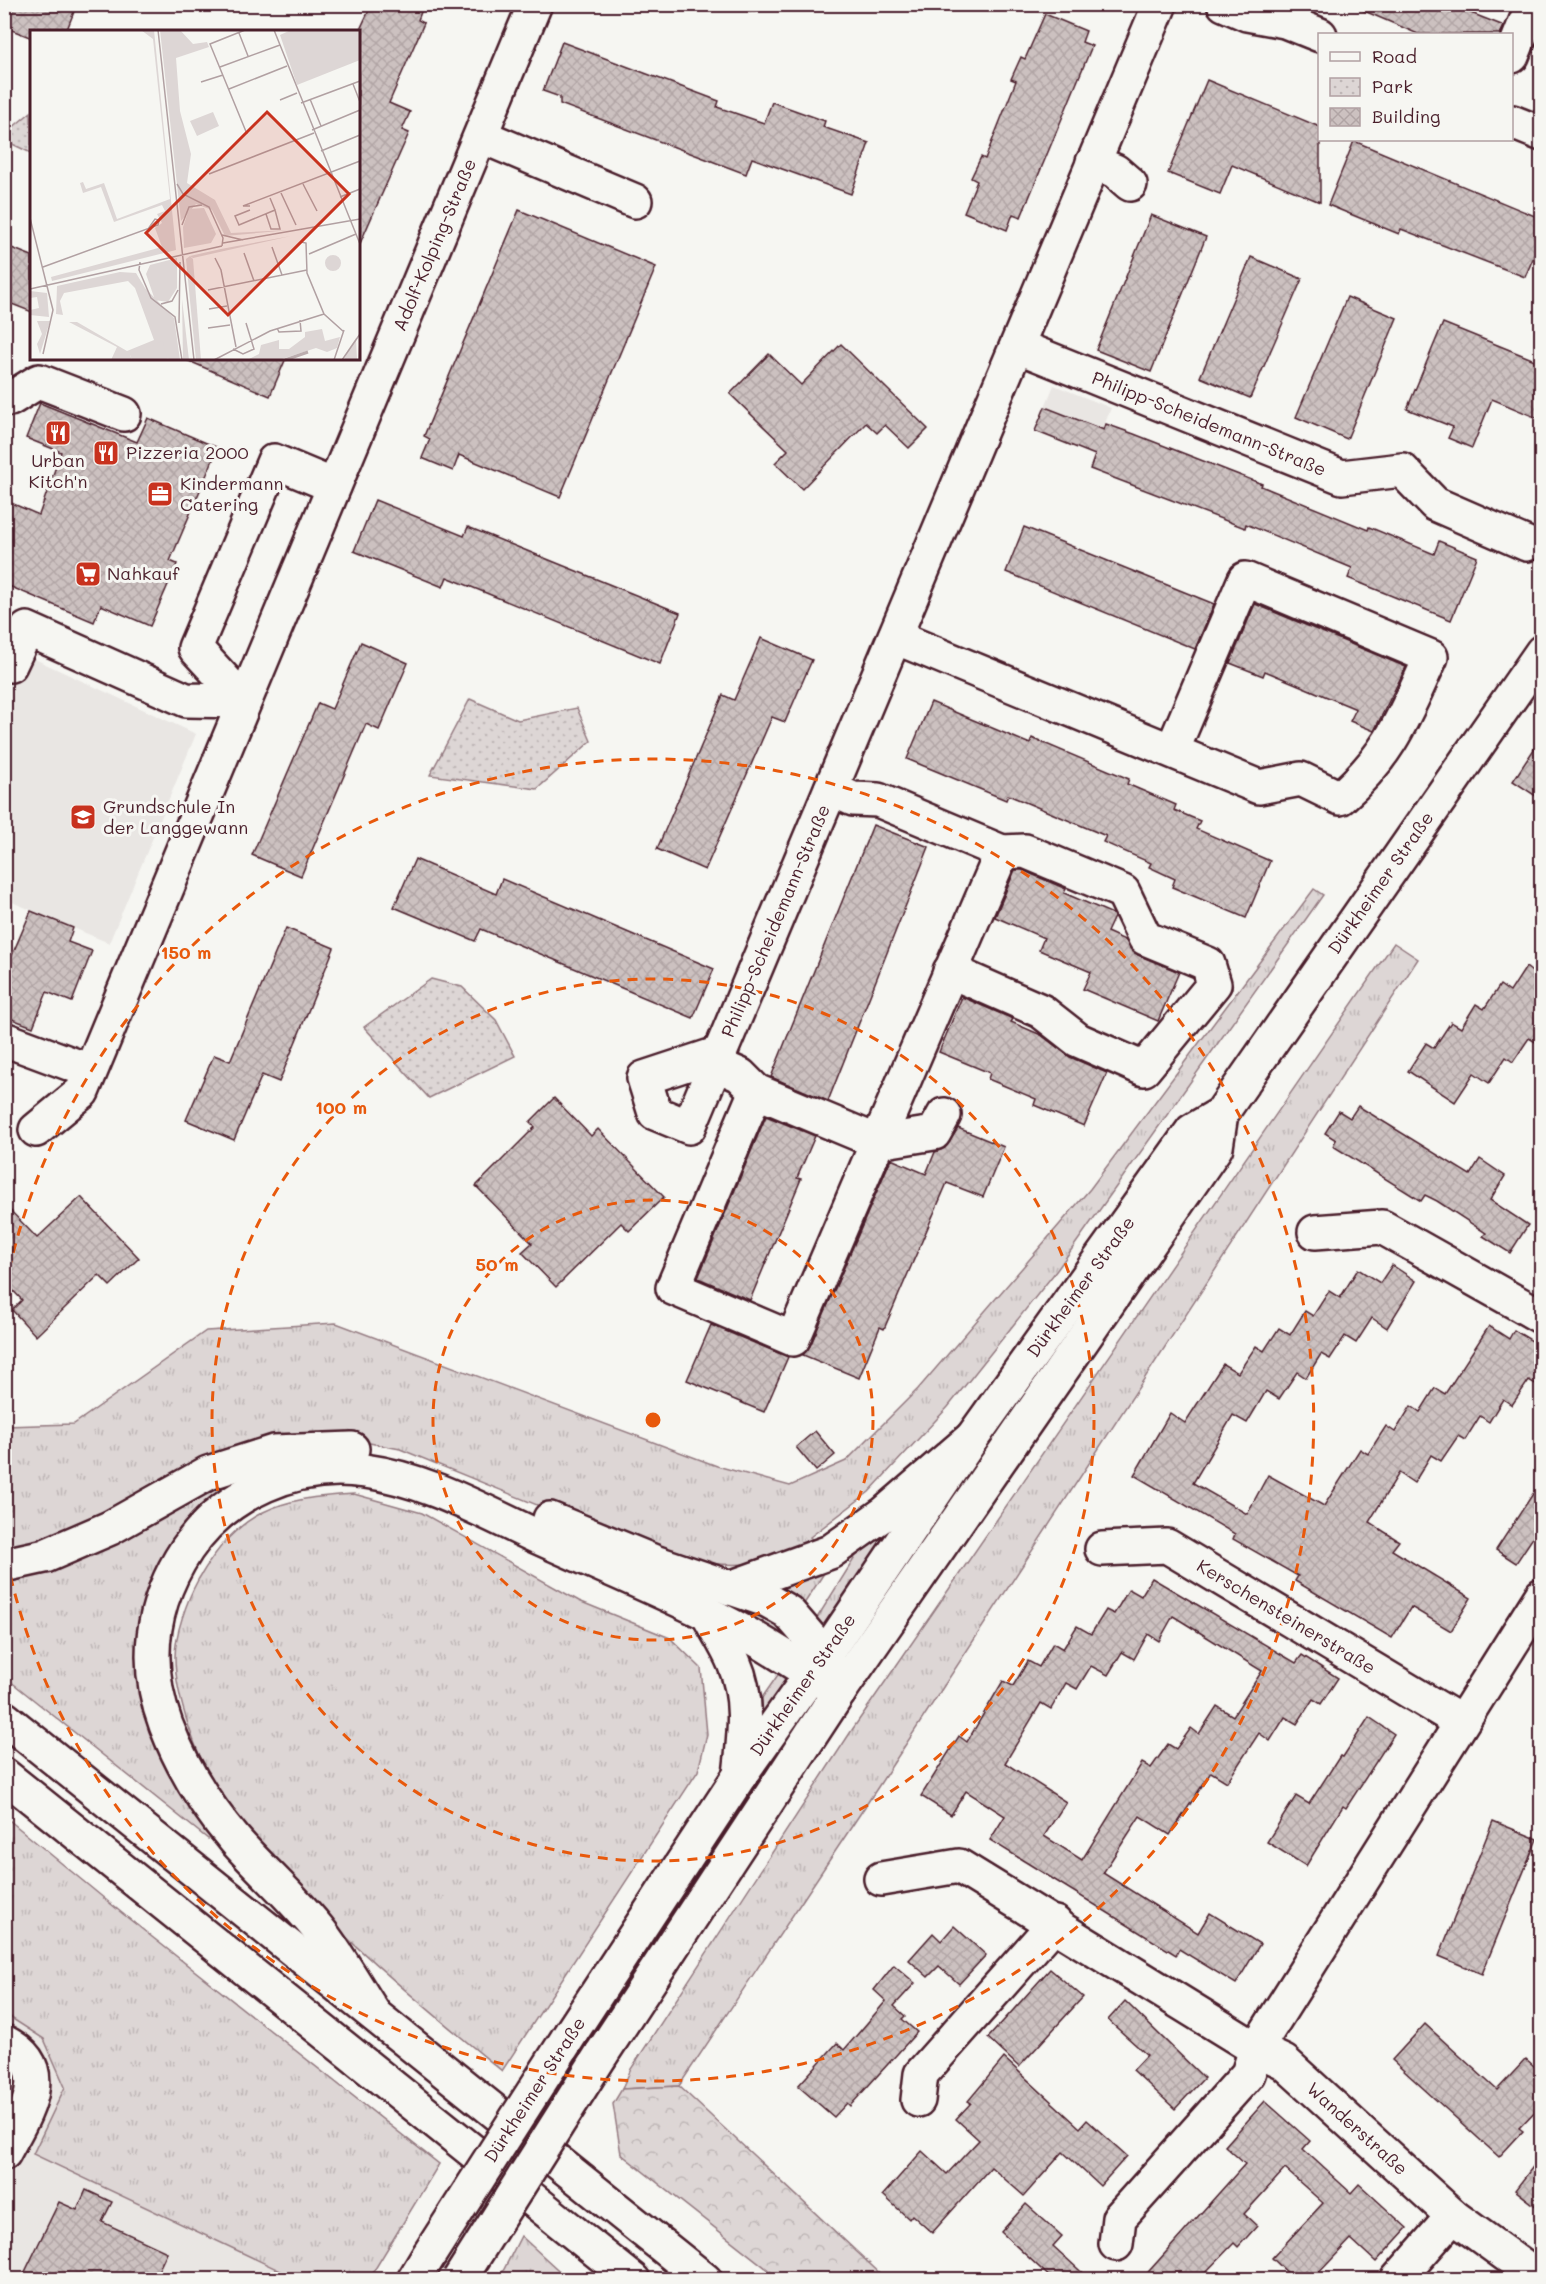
<svg xmlns="http://www.w3.org/2000/svg" width="1546" height="2284" viewBox="0 0 1546 2284" font-family="Mali,sans-serif">
	<defs>
		<pattern id="grass-tufts" width="24" height="20" patternUnits="userSpaceOnUse" patternTransform="scale(1.5)"><rect width="24" height="20" fill="#ddd6d5"/><path d="M3 7l-1-3M5 7V3M7 7l1-3M15 17l-1-3M17 17v-4M19 17l1-3" fill="none" stroke="#bfb7b7"/></pattern>
		<pattern id="forest-crowns" width="20" height="18" patternUnits="userSpaceOnUse" patternTransform="scale(1.5)"><rect width="20" height="18" fill="#ddd6d5"/><path d="M2 6a3 3 0 1 1 6 0M12 15a3 3 0 1 1 6 0" fill="none" stroke="#bfb7b7"/></pattern>
		<pattern id="park-dots" width="8" height="8" patternUnits="userSpaceOnUse" patternTransform="scale(1.5)"><rect width="8" height="8" fill="#ddd6d5"/><path d="M2 2h.1M6 6h.1" fill="none" stroke="#bfb7b7" stroke-width="1.8" stroke-linecap="round"/></pattern>
		<pattern id="building-cross-hatch" width="8" height="8" patternUnits="userSpaceOnUse" patternTransform="scale(1.5)"><rect width="8" height="8" fill="#ccc1c0"/><path d="M0 0l8 8M0 8l8-8" fill="none" stroke="#b1a5a5"/></pattern>
	</defs>
	<rect width="100%" height="100%" fill="#f6f6f2"/>
	<filter id="ink" filterUnits="userSpaceOnUse"><feTurbulence type="fractalNoise" baseFrequency=".0167" numOctaves="2"/><feDisplacementMap in="SourceGraphic" scale="12" xChannelSelector="R" yChannelSelector="G"/><feConvolveMatrix kernelMatrix="1 2 1 2 8 2 1 2 1" color-interpolation-filters="sRGB"/></filter>
	<g filter="url(#ink)">
		<g fill="#e9e6e3">
			<path d="M1054,385L1111,408L1093,454L1035,431Z"/>
			<path d="M24,654L196,734L109,943L5,899L4,672Z"/>
			<path d="M4,2014L44,2039L65,2088L33,2154L283,2272L280,2279H5Z"/>
		</g>
		<g fill="url(#grass-tufts)" stroke="#947a80" stroke-width="1.5">
			<path d="M1314,889L1323,895L1057,1270L948,1407L869,1492L810,1537L818,1546C802,1551 785,1558 769,1561C731,1569 694,1562 657,1554L400,1449L334,1436L56,1539L5,1552L4,1426L74,1424L206,1331L336,1323L717,1466L790,1486L846,1461L918,1389L1090,1189Z"/>
			<path d="M1394,943L1418,959L878,1787L679,2086L622,2089L631,2069L852,1730Z"/>
			<path d="M208,1473L252,1489L195,1538L154,1676L233,1838L208,1839L5,1677L4,1565Z"/>
			<path d="M354,1494L422,1513L579,1601L670,1638L701,1668L707,1734L698,1771L502,2071C416,2000 329,1930 258,1843C245,1827 228,1811 218,1794C198,1758 175,1698 175,1657C175,1634 187,1600 198,1580C239,1510 278,1498 354,1494Z"/>
			<path d="M894,1526L825,1632L817,1618L859,1551Z"/>
			<path d="M828,1567L804,1604L775,1590Z"/>
			<path d="M724,1600L764,1613L788,1628L779,1642L721,1606Z"/>
			<path d="M782,1669L792,1675L762,1730L757,1705Z"/>
			<path d="M4,1816L128,1918L439,2164L369,2279H280L283,2272L33,2154L65,2087L44,2039L5,2014Z"/>
			<path d="M521,2236L568,2279H499Z"/>
		</g>
		<path fill="url(#forest-crowns)" stroke="#947a80" stroke-width="1.5" d="M679,2086L886,2279H780L621,2154L613,2104L622,2089Z"/>
		<g fill="url(#park-dots)" stroke="#947a80" stroke-width="1.5">
			<path d="M731,5V4L778,5L751,12Z"/>
			<path d="M31,112V153L4,140L5,134Z"/>
			<path d="M470,699L518,720L577,708L591,741L537,789L430,775Z"/>
			<path d="M431,979L462,987L496,1020L515,1056L429,1098L364,1027Z"/>
		</g>
		<g fill="url(#building-cross-hatch)" stroke="#4a1f2b" stroke-width="1.5" fill-rule="evenodd">
			<path d="M4,4H77L66,32H32V38L4,27Z"/>
			<path d="M372,4H424L418,20L424,23L389,103L410,112L402,130L409,133L358,248V34Z"/>
			<path d="M1348,4H1448L1504,26L1500,34H1418Z"/>
			<path d="M1045,14L1086,31L1082,42L1092,46L1021,217L1013,214L1007,230L964,212L977,181L971,178L981,157L985,159L1016,81L1011,79L1021,57L1025,59Z"/>
			<path d="M562,42L719,101L717,107L764,123L772,102L825,121L823,127L869,143L851,194L752,158L746,174L560,104V97L543,91Z"/>
			<path d="M1207,80L1320,127V202L1232,165L1220,194L1168,173Z"/>
			<path d="M1354,141L1542,219V238L1525,277L1401,229L1399,234L1328,205Z"/>
			<path d="M519,210L656,267L560,497L459,455L453,471L422,458L430,439L424,436Z"/>
			<path d="M1151,215L1206,237L1151,372L1096,350Z"/>
			<path d="M4,245L32,256V312L4,301Z"/>
			<path d="M1251,257L1302,279L1250,398L1200,377Z"/>
			<path d="M1347,297L1397,318L1347,439L1296,417Z"/>
			<path d="M1443,323L1542,363V420L1492,399L1472,448L1448,438L1453,427L1407,409Z"/>
			<path d="M841,344L928,429L909,448L885,425L877,433L866,423L802,489L775,463L788,450L730,394L769,354L801,385Z"/>
			<path d="M182,358H286L270,396Z"/>
			<path d="M40,403L137,442L148,418L218,448L170,561L177,564L150,626L101,605L94,622L4,584V500L39,515L61,452L26,438Z"/>
			<path d="M1045,407L1104,430L1106,424L1134,434L1262,484L1261,486L1368,530L1369,527L1434,554L1439,541L1477,557L1451,620L1348,578L1352,568L1246,524L1245,528L1090,469L1095,455L1035,431Z"/>
			<path d="M375,500L464,536L468,527L680,613L660,664L447,577L443,587L354,551Z"/>
			<path d="M1024,527L1214,604L1195,649L1006,572Z"/>
			<path d="M1255,604L1406,667L1374,731L1350,721L1356,709L1265,671L1263,676L1230,663Z"/>
			<path d="M761,638L812,660L785,722L772,717L705,870L657,849L723,695L734,700Z"/>
			<path d="M361,642L408,663L379,730L366,724L301,876L252,855L318,703L332,709Z"/>
			<path d="M931,702L1030,744L1032,738L1129,779L1127,784L1176,805L1174,810L1200,821L1196,829L1270,861L1246,918L1172,887L1175,879L1149,867L1151,863L1103,842L1106,836L1008,795L1006,800L907,759Z"/>
			<path d="M1542,737V800L1513,781Z"/>
			<path d="M873,825L929,847L828,1101L771,1077Z"/>
			<path d="M415,859L496,894L502,879L714,969L693,1018L481,929L475,941L394,907Z"/>
			<path d="M1015,870H1022L1066,889L1064,893L1113,914L1114,917L1107,932L1125,940L1138,955L1179,972L1158,1021L1083,989L1091,972L1039,950L1044,938L995,917Z"/>
			<path d="M31,911L73,928L68,942L92,951L72,1002L47,992L33,1027L4,1016V974Z"/>
			<path d="M286,928L334,948L279,1082L262,1075L234,1140L186,1120L214,1055L230,1061Z"/>
			<path d="M1526,967L1542,980V1046L1529,1038L1513,1062L1506,1057L1489,1083L1474,1073L1455,1102L1408,1071L1426,1043L1434,1048L1451,1022L1461,1028L1476,1004L1484,1009L1500,985L1510,992Z"/>
			<path d="M962,997L1013,1019L1011,1022L1041,1035L1070,1057L1107,1073L1084,1126L1034,1105L1036,1099L988,1079L990,1073L939,1052Z"/>
			<path d="M554,1098L591,1136L598,1129L664,1197L629,1231L621,1223L556,1287L522,1252L532,1243L476,1186L535,1127L530,1122Z"/>
			<path d="M1358,1106L1470,1175L1480,1159L1505,1176L1490,1200L1528,1225L1510,1253L1483,1236L1486,1233L1437,1201L1425,1195L1421,1201L1333,1146L1336,1140L1325,1133L1339,1111L1350,1118Z"/>
			<path d="M766,1116L815,1136L797,1178L801,1179L750,1300L698,1278Z"/>
			<path d="M958,1128L1004,1147L983,1197L947,1183L884,1329L880,1327L859,1378L803,1355L810,1346L891,1159L926,1174L935,1152L945,1148Z"/>
			<path d="M81,1197L139,1258L110,1286L99,1275L36,1336L12,1310L22,1300L4,1281V1204L37,1238Z"/>
			<path d="M1392,1265L1416,1281L1387,1328L1372,1318L1356,1343L1345,1336L1330,1359L1321,1354L1306,1378L1297,1372L1279,1399L1266,1391L1247,1423L1233,1415L1193,1483L1247,1514L1268,1475L1324,1506L1360,1449L1368,1454L1386,1426L1395,1432L1411,1406L1420,1412L1435,1388L1445,1394L1489,1326L1509,1339L1514,1330L1542,1347V1388L1529,1380L1512,1405L1503,1399L1489,1422L1480,1416L1465,1440L1458,1436L1441,1461L1431,1455L1414,1483L1399,1473L1369,1522L1399,1541L1392,1550L1471,1598L1451,1631L1411,1607L1392,1638L1295,1581L1298,1576L1233,1539L1235,1534L1134,1475L1170,1413L1185,1423L1223,1364L1238,1373L1256,1346L1264,1351L1279,1328L1290,1335L1305,1311L1313,1316L1329,1291L1340,1298L1358,1269L1380,1283Z"/>
			<path d="M711,1325L788,1357L764,1412L687,1380Z"/>
			<path d="M815,1431L835,1455L816,1471L796,1447Z"/>
			<path d="M1542,1480V1524L1516,1563L1496,1550Z"/>
			<path d="M1152,1578L1296,1663L1302,1655L1338,1678L1321,1704L1313,1699L1297,1724L1285,1717L1270,1741L1259,1733L1227,1782L1211,1772L1170,1835L1140,1816L1103,1873L1198,1933L1210,1913L1260,1944L1236,1984L1179,1949L1176,1955L990,1840L1005,1816L966,1791L951,1815L921,1796L959,1736L967,1742L1003,1681L1013,1686L1028,1661L1039,1667L1053,1643L1063,1649L1077,1626L1091,1634L1106,1610L1114,1614L1129,1589L1141,1596ZM1173,1616L1262,1671L1233,1716L1217,1706L1199,1734L1191,1728L1176,1749L1168,1744L1151,1768L1142,1763L1082,1860L1044,1836L1066,1802L1005,1763L1041,1703L1051,1709L1066,1683L1077,1689L1091,1666L1108,1675L1122,1652L1134,1659L1148,1634L1159,1641Z"/>
			<path d="M1369,1717L1394,1734L1346,1808L1343,1806L1306,1866L1267,1842L1296,1796L1309,1804L1340,1756L1343,1757Z"/>
			<path d="M1493,1821L1537,1839L1482,1974L1439,1956Z"/>
			<path d="M954,1926L986,1955L959,1984L939,1966L928,1977L909,1960L933,1933L941,1941Z"/>
			<path d="M894,1965L915,1983L894,2006L905,2016L902,2019L917,2032L850,2106L847,2103L834,2117L798,2086L837,2043L844,2050L886,2001L874,1990Z"/>
			<path d="M1050,1969L1083,1997L1019,2067L988,2038Z"/>
			<path d="M1125,2001L1204,2078L1175,2109L1133,2070L1147,2055L1108,2020Z"/>
			<path d="M1425,2024L1497,2090L1526,2059L1542,2073V2104L1519,2128L1523,2131L1499,2157L1392,2060Z"/>
			<path d="M1004,2058L1080,2128L1087,2120L1127,2156L1100,2186L1063,2152L1024,2196L991,2167L932,2233L912,2215L909,2219L883,2195L922,2151L947,2174L979,2140L956,2119L971,2103L968,2101Z"/>
			<path d="M1265,2101L1310,2141L1303,2149L1351,2193L1359,2184L1407,2228L1376,2262L1351,2239L1313,2279L1305,2272L1295,2280L1272,2258L1323,2203L1285,2169L1244,2214L1257,2226L1238,2247L1234,2243L1198,2280H1141L1245,2164L1225,2146Z"/>
			<path d="M1542,2155V2211L1515,2190Z"/>
			<path d="M86,2190L112,2202L102,2222L167,2252L154,2280H21L59,2202L77,2210Z"/>
			<path d="M1026,2204L1062,2236L1053,2246L1090,2280H1053L1001,2232Z"/>
		</g>
		<g fill="none" stroke-linecap="round" stroke-linejoin="round">
			<g stroke="#4a1f2b" stroke-width="38">
				<g id="minor">
					<path d="M1224,4L1247,14L1285,21L1320,35"/>
					<path d="M1512,56L1533,4"/>
					<path d="M1512,122L1542,134"/>
					<path d="M481,136L635,201"/>
					<path d="M1093,162L1115,171L1130,184"/>
					<path d="M1017,346L1342,477L1402,470L1435,504L1527,544"/>
					<path d="M4,397L10,399L39,381L124,414"/>
					<path d="M895,637L1259,787L1301,779L1340,798C1391,754 1404,716 1431,657L1245,579L1172,751"/>
					<path d="M4,663L10,665L27,629L186,700L244,701"/>
					<path d="M244,701L195,648L274,461L334,486"/>
					<path d="M950,971L1041,1011L1078,1040L1144,1069L1214,984L1208,964L1145,938L1123,892L1025,851L1002,852"/>
					<path d="M4,1039L90,1071"/>
					<path d="M720,1053L644,1078L655,1113L689,1127L1160,4"/>
					<path d="M715,1064L740,1075L756,1091L878,1142L934,1133L944,1115"/>
					<path d="M756,1091L673,1288L793,1339L1002,852L878,800L853,799L831,789"/>
					<path d="M36,1130L82,1092L535,4"/>
					<path d="M1315,1232L1382,1227L1542,1317"/>
					<path d="M1102,1549L1167,1546L1461,1722"/>
					<path d="M825,1655L972,1438L1192,1131L1221,1114L1542,652"/>
					<path d="M839,1692L1216,1147L1221,1114"/>
					<path d="M881,1879L959,1866L1256,2049L1284,2062L1453,2216L1541,2280"/>
					<path d="M4,2042C58,2069 23,2116 4,2153"/>
					<path d="M918,2100L921,2074L1055,1923"/>
					<path d="M1116,2244L1119,2218L1248,2074L1256,2049L1542,1595"/>
					<path d="M1397,2280L1453,2216"/>
				</g>
			</g>
			<g stroke="#4a1f2b" stroke-width="38">
				<g id="major">
					<path d="M571,2033L740,1775L825,1655"/>
					<path d="M601,2055L839,1692"/>
					<path d="M414,2280L429,2255"/>
				</g>
			</g>
			<g stroke="#4a1f2b" stroke-width="38">
				<g id="highway">
					<path d="M550,1519L657,1563L767,1600L788,1612L825,1655L839,1692"/>
					<path d="M4,1565L45,1556L110,1528L208,1473L274,1452L352,1449"/>
					<path d="M730,1588L830,1552L885,1513L972,1438"/>
					<path d="M708,1614C716,1630 727,1646 734,1663C750,1699 744,1738 740,1775"/>
					<path d="M4,1718L705,2280"/>
					<path d="M4,1775L633,2280"/>
					<path d="M374,2014C357,1988 341,1959 322,1934C296,1900 263,1872 235,1840C206,1806 182,1767 166,1725C143,1663 151,1603 187,1549C226,1492 297,1461 365,1471C426,1479 484,1512 538,1537C604,1567 672,1594 736,1628C772,1647 805,1670 839,1692"/>
				</g>
			</g>
			<use href="#minor" stroke="#f6f6f2" stroke-width="33"/>
			<use href="#major" stroke="#f6f6f2" stroke-width="33"/>
			<use href="#highway" stroke="#f6f6f2" stroke-width="33"/>
			<g stroke="#4a1f2b" stroke-width="38" stroke-linecap="butt">
				<g id="major-bridge">
					<path d="M429,2255L571,2033"/>
					<path d="M459,2280L601,2055"/>
				</g>
			</g>
			<use href="#major-bridge" stroke="#f6f6f2" stroke-width="33"/>
		</g>
	</g>
	<g fill="none" stroke="#e8590c" stroke-width="3" stroke-dasharray="10 8">
		<circle cx="653" cy="1420" r="220"/>
		<circle cx="653" cy="1420" r="441"/>
		<path d="M5 1288A661 661 0 1 1 5 1552"/>
	</g>
	<defs>
		<g id="restaurant-square" transform="scale(1.35)"><rect x="-9" y="-9" width="18" height="18" rx="4" fill="#c8321e" stroke="#f6f6f2"/><path d="M-5-6h1v4h1v-4h1v4h1v-4h1v5L-1.5 .5V6h-2V.5L-5-1ZM5-6V6H3V1.5H1.5Q1.5-4 5-6Z" fill="#fff"/></g>
		<g id="office-square" transform="scale(1.35)"><rect x="-9" y="-9" width="18" height="18" rx="4" fill="#c8321e" stroke="#f6f6f2"/><path d="M-6-3h4V-5.5h4V-3h4V5H-6ZM-1-4.5V-3h2v-1.5ZM-6 0V1H6V0Z" fill="#fff"/></g>
		<g id="supermarket-square" transform="scale(1.35)"><rect x="-9" y="-9" width="18" height="18" rx="4" fill="#c8321e" stroke="#f6f6f2"/><path d="M-6-5.5h2.5l.6 2H6L4.5 2H-2.5L-4.4-4H-6ZM-1.5 3.2a1.3 1.3 0 1 0 .1 0ZM3 3.2a1.3 1.3 0 1 0 .1 0Z" fill="#fff"/></g>
		<g id="school-square" transform="scale(1.35)"><rect x="-9" y="-9" width="18" height="18" rx="4" fill="#c8321e" stroke="#f6f6f2"/><path d="M0-5L7-2L0 1L-7-2ZM-4 1L0 2.5L4 1V4Q0 6-4 4Z" fill="#fff"/></g>
	</defs>
	<g fill-rule="evenodd">
		<use href="#restaurant-square" x="58" y="433"/>
		<use href="#restaurant-square" x="106" y="453"/>
		<use href="#office-square" x="160" y="494"/>
		<use href="#supermarket-square" x="88" y="574"/>
		<use href="#school-square" x="83" y="817"/>
	</g>
	<g text-anchor="middle" stroke-width="6" stroke-linejoin="round" paint-order="stroke">
		<g font-size="18" fill="#4a1f2b" stroke="#f6f6f2">
			<text transform="translate(435 245) rotate(-67)" y="6">Adolf-Kolping-Straße</text>
			<text transform="translate(1209 424) rotate(22)" y="6">Philipp-Scheidemann-Straße</text>
			<text transform="translate(1381 883) rotate(-55)" y="6">Dürkheimer Straße</text>
			<text transform="translate(776 921) rotate(-67)" y="6">Philipp-Scheidemann-Straße</text>
			<text transform="translate(1081 1287) rotate(-54)" y="6">Dürkheimer Straße</text>
			<text transform="translate(1286 1617) rotate(31)" y="6">Kerschensteinerstraße</text>
			<text transform="translate(803 1685) rotate(-55)" y="6">Dürkheimer Straße</text>
			<text transform="translate(535 2090) rotate(-57)" y="6">Dürkheimer Straße</text>
			<text transform="translate(1357 2129) rotate(42)" y="6">Wanderstraße</text>
		</g>
		<g font-size="18" fill="#4a1f2b" stroke="#f6f6f2" text-anchor="start">
			<text x="126" y="459">Pizzeria 2000</text>
			<text x="58" y="467" text-anchor="middle">Urban<tspan x="58" dy="21">Kitch'n</tspan></text>
			<text x="180" y="490">Kindermann<tspan x="180" dy="21">Catering</tspan></text>
			<text x="107" y="580">Nahkauf</text>
			<text x="103" y="813">Grundschule In<tspan x="103" dy="21">der Langgewann</tspan></text>
		</g>
	</g>
	<g transform="translate(30 30)">
		<rect width="330" height="330" fill="#f6f6f2"/>
		<path d="M111,0H124L146,220L22,251L21,247L132,217L125,198L132,193L127,184L135,181L132,175L84,192L71,157L53,163L50,153L53,152L56,159L74,153L87,189L140,169L123,9ZM130,0H150L163,14L177,12L179,17L146,28L150,81L161,124L157,153L185,170L201,203L260,200L195,206L182,180L166,174L151,191ZM174,178L186,204L181,213L154,218L153,197L159,179ZM261,206L163,228L160,226L191,219ZM147,228V258L138,272L125,270L116,244L120,235ZM90,242L106,243L115,258L144,288L150,330L100,325L102,330H81L87,317L39,292H47L97,321L124,310L105,258L98,251L34,263L30,271L33,285L26,284L27,256ZM0,261L17,263L19,287L0,285V280L9,278L7,267L0,268ZM152,269L159,330H153ZM7,291H20L10,324L7,314L12,304ZM292,299L295,311L310,307L307,318L297,322L286,318L249,330H217L229,324L231,315L249,310V319H259L275,307V302ZM326,308L327,330H314L318,320Z" fill="#ddd6d5"/>
		<path d="M160,226L163,229L171,330H166L160,271L156,229Z" fill="#ddd6d5"/>
		<path d="M261,0H330V30L267,55L250,5Z" fill="#ddd6d5"/>
		<path d="M183,82L189,96L167,106L160,91ZM295 233a8 8 0 1 1 16 0a8 8 0 1 1-16 0ZM133,311L137,330H102L100,325Z" fill="#ddd6d5"/>
		<path fill="none" stroke="#bbadae" stroke-width="3" d="M255,330L278,322"/>
		<path fill="none" stroke="#b1a0a2" stroke-width="1.5" d="M128,0L164,330M215,0L180,14L217,104M244,0L330,214M209,3L218,26M190,37L250,15M171,52L193,45M323,54L330,72M199,59L257,36M280,69L291,96M250,70L267,63M271,73L330,51M282,100L330,80M291,121L330,105M179,144L284,103M147,154L153,164L179,177L193,208L192,216M273,154L287,181M251,163L266,195M310,167L330,159M220,176H213L330,131M220,180L205,186L209,195L245,180L240,168M236,184L241,199H250L245,180M0,188L23,280L13,324M152,195L159,177L172,175M192,205L213,210M271,212L276,213L277,243L294,284L314,302M193,213L330,189M242,217L252,245M214,223L224,251M279,224L326,204M185,228L191,240L206,317M110,232L109,240L121,268L145,287L152,330M13,237L128,195L129,190L125,189L118,199M0,259L192,216M178,260L277,240M131,274L142,271L148,260M179,279L197,276M149,293L150,232M178,298L200,295M247,298L249,302L271,301L270,290M203,319L213,324L224,319L216,293M184,330L240,301L294,284M304,330L314,300M312,330L330,304M329,330L330,310"/>
		<path fill="#c8321e" fill-opacity="0.15" stroke="#c8321e" stroke-width="3" d="M237,82L319,164L198,285L116,203Z"/>
		<rect width="330" height="330" fill="none" stroke="#4a1f2b" stroke-width="3"/>
	</g>
	<circle cx="653" cy="1420" r="9" fill="#e8590c" stroke="#f6f6f2" stroke-width="3"/>
	<g font-size="18" text-anchor="middle" font-weight="bold" fill="#e8590c" stroke="#f6f6f2" stroke-width="6" stroke-linejoin="round" paint-order="stroke">
		<text x="186" y="959">150 m</text>
		<text x="341" y="1114">100 m</text>
		<text x="497" y="1271">50 m</text>
	</g>
	<rect width="1546" height="2284" fill="none" stroke="#f6f6f2" stroke-width="24"/>
	<rect x="12" y="12" width="1522" height="2260" fill="none" stroke="#4a1f2b" stroke-width="2" filter="url(#ink)"/>
	<rect x="1318" y="33" width="195" height="108" fill="#f6f6f2" stroke="#b1a0a2" stroke-width="1.5"/>
	<rect x="1330" y="52" width="30" height="9" fill="#f6f6f2" stroke="#b1a0a2" stroke-width="1.5"/>
	<text x="1372" y="63" font-size="18" fill="#4a1f2b">Road</text>
	<rect x="1330" y="78" width="30" height="18" fill="url(#park-dots)" stroke="#b1a0a2" stroke-width="1.5"/>
	<text x="1372" y="93" font-size="18" fill="#4a1f2b">Park</text>
	<rect x="1330" y="108" width="30" height="18" fill="url(#building-cross-hatch)" stroke="#b1a0a2" stroke-width="1.5"/>
	<text x="1372" y="123" font-size="18" fill="#4a1f2b">Building</text>
</svg>
